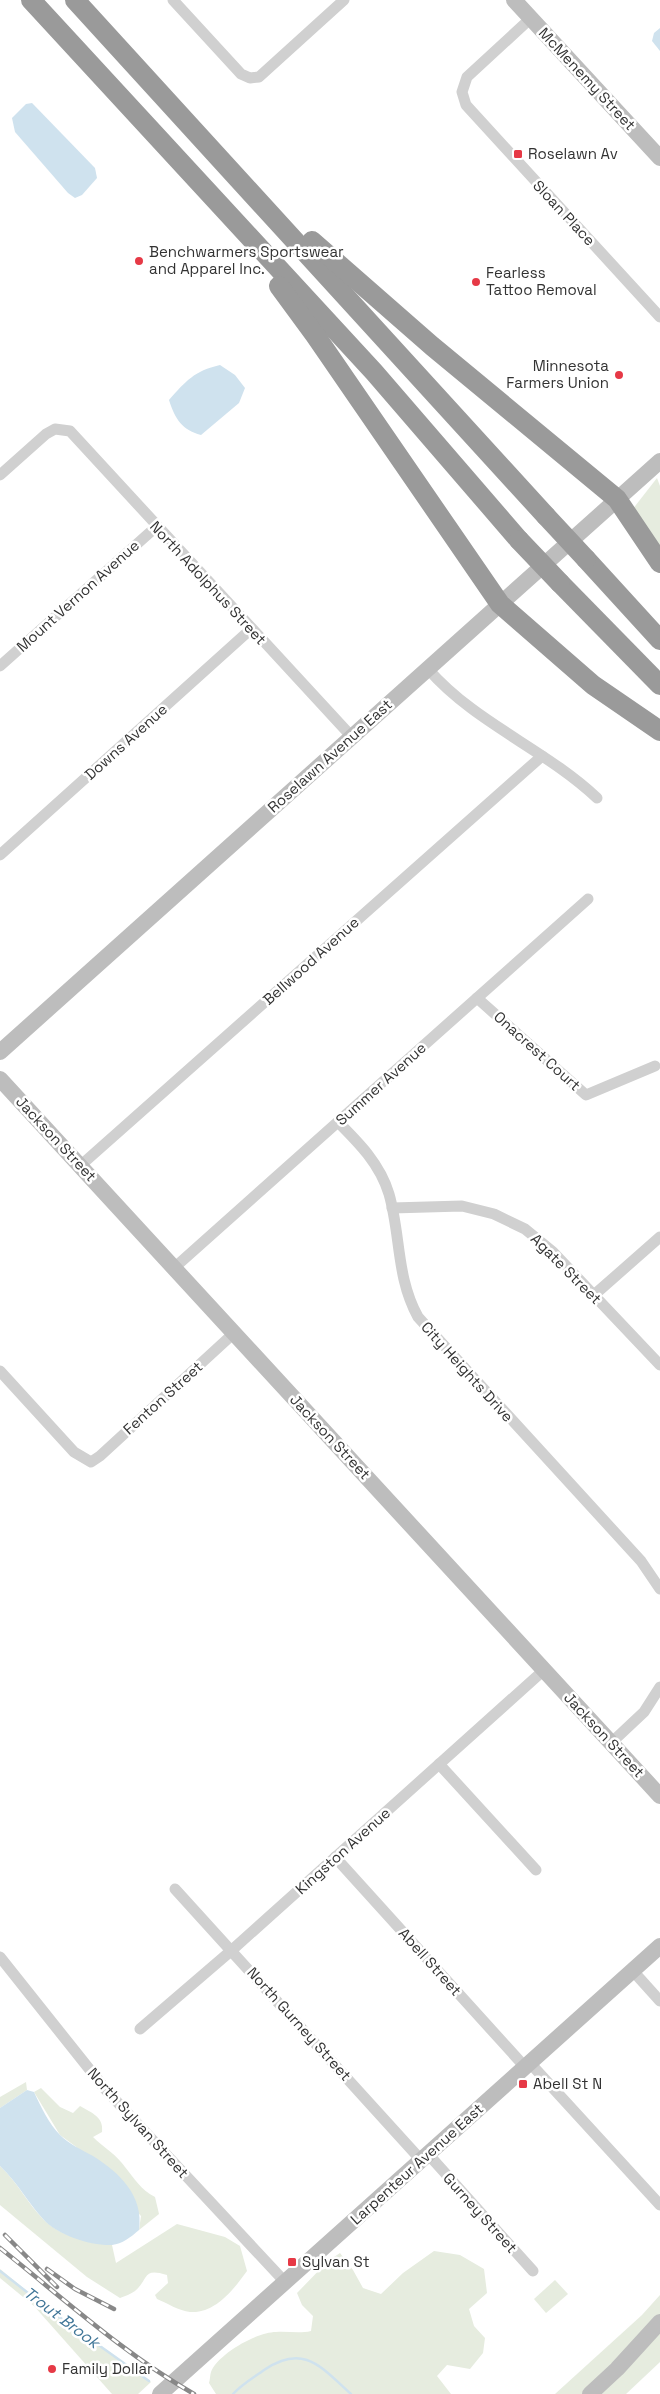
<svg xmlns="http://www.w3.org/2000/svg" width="660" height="2394" viewBox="0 0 660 2394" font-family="'Space Grotesk',sans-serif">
	<rect width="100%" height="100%" fill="#fff"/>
	<g fill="#e6ecdf">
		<path d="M657,478L660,486V554L632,510Z"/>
		<path d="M26,2082L27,2090L0,2108V2097Z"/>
		<path d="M41,2088L60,2107L73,2113L80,2106C92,2113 104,2117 102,2132L93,2137C103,2147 117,2155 125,2167C135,2179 140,2189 155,2197L159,2214L139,2230L141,2216L75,2146L60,2135L34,2092Z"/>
		<path d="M0,2166C19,2184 27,2203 44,2220C61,2237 89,2242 112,2245L116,2263L177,2224L225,2237L240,2246L247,2271C234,2289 215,2314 190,2312C179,2311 167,2303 157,2299L155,2295L168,2283L167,2275C142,2267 149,2279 135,2291C131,2294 125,2296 120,2298L87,2277L0,2205Z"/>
		<path d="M434,2251L460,2255L484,2269L487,2293L469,2309L474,2326L485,2338L483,2353L470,2369L447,2365L437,2376L451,2394H216L209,2383C210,2380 210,2375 211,2372C218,2354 257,2332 276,2332C288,2331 299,2334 311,2331L313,2316L302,2305L297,2293L328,2261L340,2253L353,2270L363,2288L381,2294L403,2273Z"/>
		<path d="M0,2269L55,2314L151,2382L138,2394H112L34,2306L0,2278Z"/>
		<path d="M555,2280L568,2294L546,2313L534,2299Z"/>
		<path d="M660,2295V2362L626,2394H555L642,2315Z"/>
	</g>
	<g fill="#cfe2ee">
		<path d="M660,28V51L652,41L654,33Z"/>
		<path d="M32,103L95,168L97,178L82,195L75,198L68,193L15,132L12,118L26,104Z"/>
		<path d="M220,365L235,375L245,388L239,403L201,435C182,430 175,419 169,400C186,381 194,371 220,365Z"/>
		<path d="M27,2090L34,2092C41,2107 49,2124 60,2135C69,2144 82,2150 93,2156C120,2173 144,2196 139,2230C131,2237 122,2244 112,2245C91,2246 58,2235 44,2220C28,2203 18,2183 0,2166V2108Z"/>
	</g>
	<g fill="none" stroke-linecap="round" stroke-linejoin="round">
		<g stroke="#cfe2ee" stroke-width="2.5">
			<path d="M0,2271L55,2314L149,2381"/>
			<path d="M233,2394C242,2384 253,2378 264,2370C304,2343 321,2367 351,2394"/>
		</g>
		<g stroke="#d0d0d0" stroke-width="11">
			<path d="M173,0L241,74L250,78L259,77L344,0"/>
			<path d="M531,18L467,77L462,92L466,105L660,317"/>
			<path d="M0,475L46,434L55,429L70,431L352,737"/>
			<path d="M0,666L156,527"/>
			<path d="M428,669C475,723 545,749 597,798"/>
			<path d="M0,855L251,629"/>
			<path d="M477,998L586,1095L655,1066"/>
			<path d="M338,1122C359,1143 380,1164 389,1194C401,1236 396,1277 418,1317L641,1561L660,1589"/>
			<path d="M80,1166L542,756"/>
			<path d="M392,1208L462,1206L494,1214L525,1229L553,1252L660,1365"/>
			<path d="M174,1268L588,899"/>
			<path d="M594,1295L660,1237"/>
			<path d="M0,1371L74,1452L91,1462L100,1456L234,1333"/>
			<path d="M611,1743L644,1712L660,1687"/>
			<path d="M439,1764L536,1870"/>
			<path d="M335,1857L525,2067"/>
			<path d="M175,1889L421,2160"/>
			<path d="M0,1957L106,2090L285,2282"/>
			<path d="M633,1971L660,2001"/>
			<path d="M140,2029L232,1950L544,1670"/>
			<path d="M530,2063L660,2205"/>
			<path d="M428,2154L533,2271"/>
		</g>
		<g stroke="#bdbdbd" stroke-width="16">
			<path d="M514,0L660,158"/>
			<path d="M0,1052L660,461"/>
			<path d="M0,1079L660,1796"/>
			<path d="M160,2394L660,1946"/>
			<path d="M590,2394L617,2369L660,2322"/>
		</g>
		<g stroke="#9a9a9a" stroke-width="20">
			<path d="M31,0L374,372L519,540"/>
			<path d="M75,0L546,516"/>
			<path d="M312,241L432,346L617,499L660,563"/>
			<path d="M279,286L315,335L500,604L593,685L660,731"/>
			<path d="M586,559L660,640"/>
			<path d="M560,583L660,685"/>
		</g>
		<g stroke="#888" stroke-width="4.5">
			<g id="rail">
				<path d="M5,2235L57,2287"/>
				<path d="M0,2248C63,2298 124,2354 194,2394"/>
				<path d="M47,2269L75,2289L114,2309"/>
			</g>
		</g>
		<use href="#rail" stroke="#fff" stroke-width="2.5" stroke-dasharray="8" stroke-linecap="butt"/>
		<g stroke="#9a9a9a" stroke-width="20">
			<path d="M546,516L586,559"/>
			<path d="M519,540L560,583"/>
		</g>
	</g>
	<g fill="#e63946" stroke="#fff" stroke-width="2">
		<rect x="513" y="149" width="10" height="10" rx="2.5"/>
		<circle cx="139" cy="261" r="5"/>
		<circle cx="476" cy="282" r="5"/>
		<circle cx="619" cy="375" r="5"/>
		<rect x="518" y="2079" width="10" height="10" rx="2.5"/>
		<rect x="287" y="2257" width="10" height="10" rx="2.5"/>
		<circle cx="52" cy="2369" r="5"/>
	</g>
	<g text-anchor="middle" stroke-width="5" stroke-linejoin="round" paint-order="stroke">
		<g font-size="15" fill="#333" stroke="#fff">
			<text transform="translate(587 79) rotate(47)" y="5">McMenemy Street</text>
			<text transform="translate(564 213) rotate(47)" y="5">Sloan Place</text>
			<text transform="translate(208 583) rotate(47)" y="5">North Adolphus Street</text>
			<text transform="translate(78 596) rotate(-42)" y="5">Mount Vernon Avenue</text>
			<text transform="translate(126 742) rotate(-42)" y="5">Downs Avenue</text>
			<text transform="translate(330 756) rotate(-42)" y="5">Roselawn Avenue East</text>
			<text transform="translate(311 961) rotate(-42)" y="5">Bellwood Avenue</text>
			<text transform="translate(537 1051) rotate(42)" y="5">Onacrest Court</text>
			<text transform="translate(381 1084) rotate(-42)" y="5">Summer Avenue</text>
			<text transform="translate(56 1139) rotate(47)" y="5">Jackson Street</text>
			<text transform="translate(566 1269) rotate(45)" y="5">Agate Street</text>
			<text transform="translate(467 1372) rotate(48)" y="5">City Heights Drive</text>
			<text transform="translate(163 1398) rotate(-42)" y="5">Fenton Street</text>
			<text transform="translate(330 1437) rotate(47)" y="5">Jackson Street</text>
			<text transform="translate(604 1735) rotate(47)" y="5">Jackson Street</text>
			<text transform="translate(343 1851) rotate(-42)" y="5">Kingston Avenue</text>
			<text transform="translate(430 1962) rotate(48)" y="5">Abell Street</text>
			<text transform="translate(299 2024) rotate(48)" y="5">North Gurney Street</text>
			<text transform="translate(138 2123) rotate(48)" y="5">North Sylvan Street</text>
			<text transform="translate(417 2164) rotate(-42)" y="5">Larpenteur Avenue East</text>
			<text transform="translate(480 2213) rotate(48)" y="5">Gurney Street</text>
		</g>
		<g font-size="15" fill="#333" stroke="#fff" text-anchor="start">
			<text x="528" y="159">Roselawn Av</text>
			<text x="149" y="257">Benchwarmers Sportswear<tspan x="149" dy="17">and Apparel Inc.</tspan></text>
			<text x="486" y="278">Fearless<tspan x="486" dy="17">Tattoo Removal</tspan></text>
			<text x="609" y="371" text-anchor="end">Minnesota<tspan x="609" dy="17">Farmers Union</tspan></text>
			<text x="533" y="2089">Abell St N</text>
			<text x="302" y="2267">Sylvan St</text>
			<text x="62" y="2374">Family Dollar</text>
		</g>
		<g font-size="16" font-style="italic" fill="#3f7597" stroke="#fff">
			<text transform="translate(62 2317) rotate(37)" y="6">Trout Brook</text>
		</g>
	</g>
</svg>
